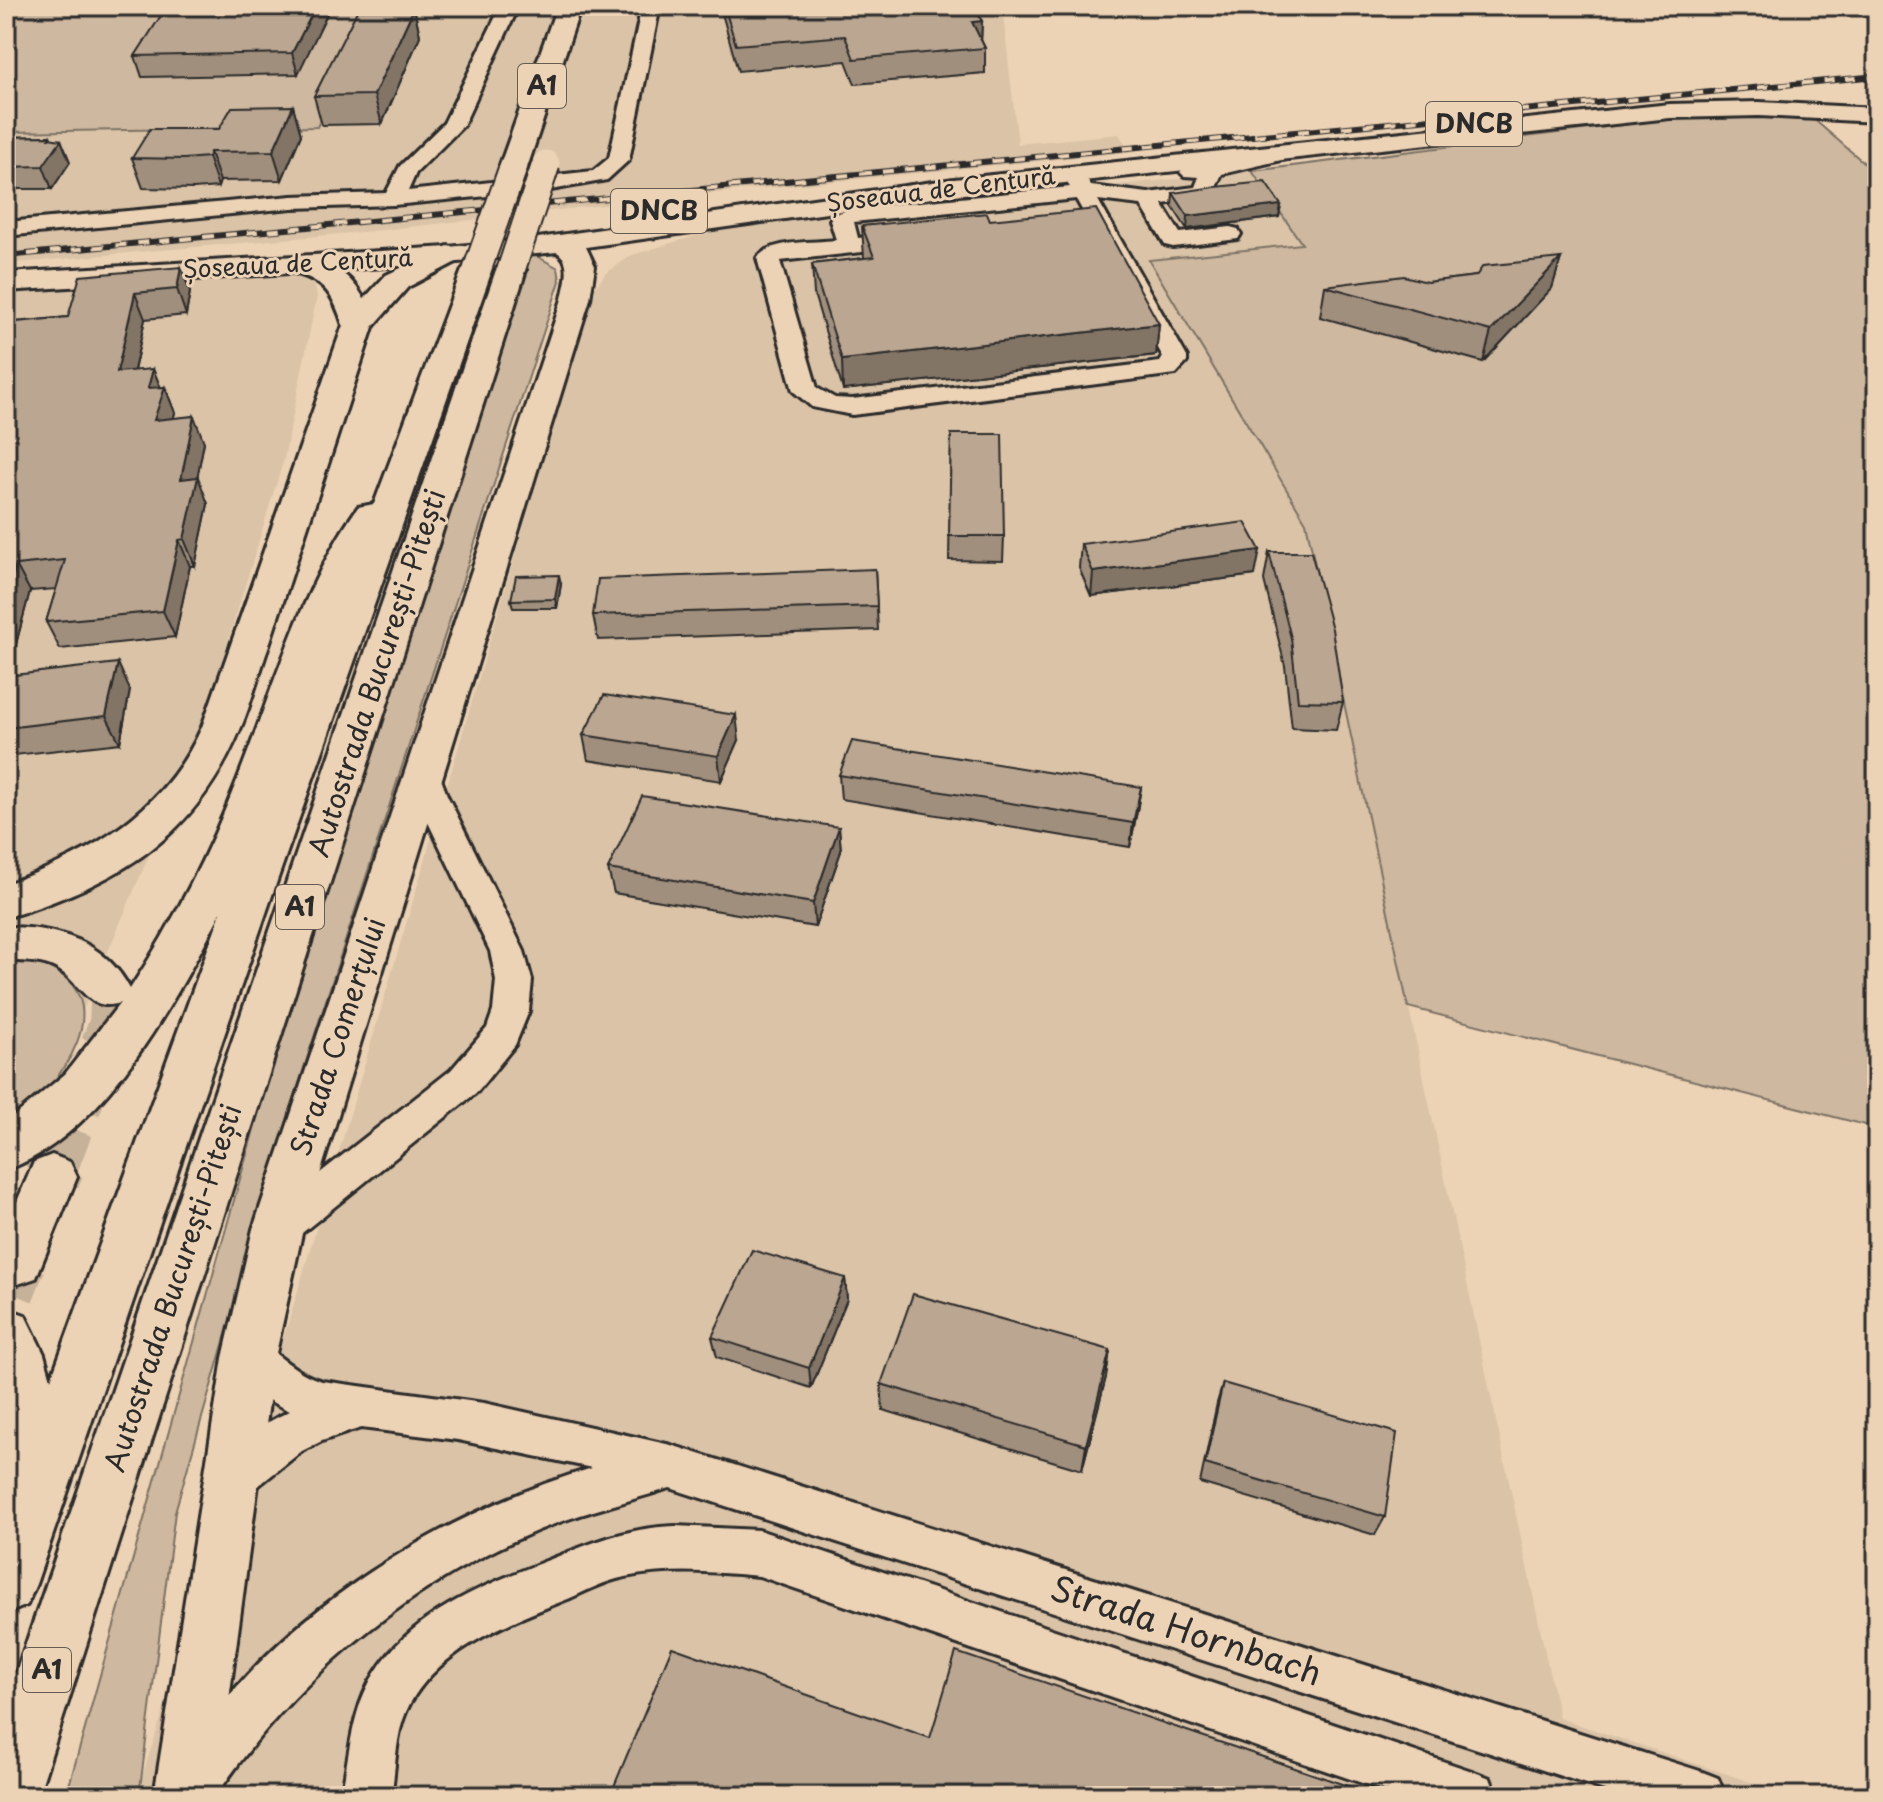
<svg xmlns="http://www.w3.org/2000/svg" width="1883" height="1802" viewBox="0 0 1883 1802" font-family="'Playpen Sans',sans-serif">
	<rect width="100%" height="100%" fill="#edd3b5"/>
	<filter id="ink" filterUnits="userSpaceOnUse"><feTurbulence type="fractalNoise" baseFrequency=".0125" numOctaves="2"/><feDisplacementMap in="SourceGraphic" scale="16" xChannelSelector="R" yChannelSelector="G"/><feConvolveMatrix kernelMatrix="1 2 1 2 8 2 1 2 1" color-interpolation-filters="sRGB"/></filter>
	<g filter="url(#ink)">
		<g fill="#dac3a7">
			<path d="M6,6H1002L1018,144L1119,134L1130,152L675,197L373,231L6,264V132L317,127L372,7L6,9Z"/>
			<path d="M1252,171L1303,244L1150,261L1306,521L1559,1718L1793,1796H136L291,1314L593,291L605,274L632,255L708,232L801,218Z"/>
			<path d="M271,271L297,273L314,282L317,296L284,459L196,745L6,1191V293Z"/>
		</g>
		<g fill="#ceb89f" stroke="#7c7265" stroke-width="2">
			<path d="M373,7L317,127L6,132V9Z"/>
			<path d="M1710,114L1810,116L1877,174V1128L1408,1007L1306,522L1149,260L1302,244L1252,171Z"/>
			<path d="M531,253L558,268L560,281L289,1114L175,1512L139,1796H66L258,1115Z"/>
			<path d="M6,959C16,960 27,960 37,963C129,992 62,1093 6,1121Z"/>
		</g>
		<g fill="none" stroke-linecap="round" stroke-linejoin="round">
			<path stroke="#c6b199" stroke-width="44" stroke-dasharray="44 22" stroke-linecap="butt" d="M55,1169L111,1024L112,1004L107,989"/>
			<g stroke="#c6b199" stroke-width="57" stroke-dasharray="57 28" stroke-linecap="butt">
				<path d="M52,1177L56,1167"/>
				<path d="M6,1291L18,1261"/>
			</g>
			<g stroke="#2b2b2b" stroke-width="6">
				<g id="minor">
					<path d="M501,6H519L463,126L416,173L408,191L593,171L609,158L642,6H660L629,160L607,180L551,190L394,205L292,208L6,236V222L292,196L386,193L400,166L444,123Z"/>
					<path d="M1296,145L1303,147L1306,151L1303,155L1222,174L1211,198L1162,204L1180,233L1230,227L1238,229L1241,234L1238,239L1173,247L1165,245L1141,205L1098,200L1187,357V362L1176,374L852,415L812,407L793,391L757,258C772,239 813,243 836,240L830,220L833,215L850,209L1070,187L1067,183L1070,178H1086L1091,186L1148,193L1195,187L1199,177L1184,176L1180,172L1184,168L1237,160ZM1076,199L1163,357L1160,362L852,399L835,398L817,388L780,261L908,247L919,240L908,233L858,238L854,222Z"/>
					<path d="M424,760L435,763L447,795L524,951L532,980L529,1011L515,1045L477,1092L292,1241L278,1247L264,1241L258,1229L264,1217L451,1070L487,1028L493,1011L496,980L490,951L415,795L408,771L413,763Z"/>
					<path d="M249,1338C276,1349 293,1373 322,1381L484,1403L671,1445L1700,1771L1718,1778L1725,1796H1623L670,1488C621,1504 571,1515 525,1536C401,1590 290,1684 216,1796H161C170,1775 183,1757 196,1739C285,1609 443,1513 592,1468L458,1440L361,1428L322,1441L302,1451L248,1494L232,1501L216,1494L210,1479C223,1448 260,1425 290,1411C265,1400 240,1384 228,1358L234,1344Z"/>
					<path d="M675,1526L759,1530L1472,1771L1490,1778L1497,1796H1400L759,1576C714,1572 669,1568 625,1577C605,1581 586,1591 568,1599C510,1622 433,1650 406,1712C395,1737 396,1769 391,1796H341C350,1754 351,1710 375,1673C413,1612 483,1586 546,1561C592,1543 625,1528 675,1526Z"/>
				</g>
			</g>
			<g stroke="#2b2b2b" stroke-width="6">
				<path id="major" d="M1759,102L1877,108V122L1759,116L1670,118L954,195L586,247L595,266L590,299L303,1229L275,1358L216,1796H154L223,1358L253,1229L562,299C565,283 573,262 557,252L448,263L6,291V273L448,247L538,238L954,179L1670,104Z"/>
			</g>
			<g stroke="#2b2b2b" stroke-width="6">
				<g id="highway">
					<path d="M557,6H581L528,165L524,171H504L500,165Z"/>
					<path d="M448,246L458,249L463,255L458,261L408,287L373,327L248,709C204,833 127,880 6,918V884C90,855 165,811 202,727L343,325C334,297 326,282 298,274C289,271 286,271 281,264L286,258C317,250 350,272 364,299L386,275Z"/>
					<path d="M477,261L487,264L492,270L278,878L36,1584L27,1605L6,1614V1308L25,1315L44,1354L51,1379L222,910C176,999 105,1135 6,1170V1123L65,1074L120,1003C85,1014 81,978 51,966C37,961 21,961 6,961V927C57,927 105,941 130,989C174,922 209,853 238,778C275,685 300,590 358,507L374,504L462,270L467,264Z"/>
					<path d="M511,261L521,264L526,270L38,1796H6V1702L496,270L501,264Z"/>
					<path d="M52,1155L70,1162L77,1177L36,1278L18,1284L6,1280V1227L34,1162Z"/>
				</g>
			</g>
			<use href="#minor" fill="#edd3b5" fill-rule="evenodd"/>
			<use href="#major" fill="#edd3b5" fill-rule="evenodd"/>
			<use href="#highway" fill="#edd3b5" fill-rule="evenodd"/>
			<g stroke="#2b2b2b" stroke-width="6">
				<path id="rail" d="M6,256L1877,76"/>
			</g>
			<use href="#rail" stroke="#edd3b5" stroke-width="4" stroke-dasharray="11" stroke-linecap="butt"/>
			<g stroke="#2b2b2b" stroke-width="31" stroke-linecap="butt">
				<g id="highway-bridge">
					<path d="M477,270L514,165"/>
					<path d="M511,270L546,164"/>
				</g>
			</g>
			<use href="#highway-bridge" stroke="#edd3b5" stroke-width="27"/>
		</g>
		<g fill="#a08f7d" stroke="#2b2b2b" stroke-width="2">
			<path d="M283,6L298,74L142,77L135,56L280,12Z"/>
			<path d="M720,6H978L977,9H975L982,21L981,40L985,48V73L855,84L846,61L738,71Z"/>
			<path d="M414,8L420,36L382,124L322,125L314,96Z"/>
			<path d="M293,106L301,135L282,180L220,181L218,187L194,189L143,188L132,158L219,129Z"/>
			<path d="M50,136L51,139L61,140L70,162L52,189H6V137Z"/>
			<path d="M1173,193L1281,205L1279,217L1187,229L1172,206Z"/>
			<path d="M990,220L1159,324L1156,355L843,390L814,294L812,264L864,258L862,226Z"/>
			<path d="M1561,258L1552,288L1483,362L1320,317L1325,286L1427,282L1476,276Z"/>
			<path d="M181,267L190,292L186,315L145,319L134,371L153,369L160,387H165L175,413L173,418L204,442L197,477L208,504L195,566H190L175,637L60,649L46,622L56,589L30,591L12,659L6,660V323L68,317Z"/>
			<path d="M951,434L1004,536L1003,561L949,560Z"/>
			<path d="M1081,544L1255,575L1091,596L1079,568Z"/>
			<path d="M1269,552L1343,702L1336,730L1292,728L1285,666L1264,580Z"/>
			<path d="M875,569L878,630L598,640L593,615Z"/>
			<path d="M561,584L557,608H513L511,600Z"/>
			<path d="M6,676L130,690L120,743L6,756Z"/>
			<path d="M583,735L739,740L721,781L588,760Z"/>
			<path d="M839,775L1141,787L1137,811L1130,847L841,799Z"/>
			<path d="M839,827L841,851L815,927L614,893L608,869Z"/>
			<path d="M845,1278L847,1299L811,1388L717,1357L712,1337Z"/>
			<path d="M1110,1350L1106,1377L1082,1470L883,1410L881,1384Z"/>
			<path d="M1223,1383L1385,1517L1375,1535L1200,1483L1217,1403Z"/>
		</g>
		<g fill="#827466" stroke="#2b2b2b" stroke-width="2">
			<path d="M316,6H331L298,74L292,53Z"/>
			<path d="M414,8L420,36L382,124L374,95Z"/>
			<path d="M982,21L981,47L972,22Z"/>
			<path d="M293,106L301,135L282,180L273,151Z"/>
			<path d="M50,136L55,148L61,140L70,162L52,189L43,166L49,138Z"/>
			<path d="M210,152L220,181L218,187L208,157Z"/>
			<path d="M1281,205L1279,217L1187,229L1188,216Z"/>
			<path d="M1561,258L1552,288L1483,362L1491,331Z"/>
			<path d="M181,267L190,292L186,315L177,289Z"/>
			<path d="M135,293L145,319L128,398L117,372Z"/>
			<path d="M1159,324L1156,355L843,390L842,360Z"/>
			<path d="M153,369L163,393L165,387L175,413L165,446L154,420L148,388Z"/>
			<path d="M194,416L204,442L192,505L181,479Z"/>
			<path d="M198,477L208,504L195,566L184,539Z"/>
			<path d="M179,540L190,566L175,637L163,611Z"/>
			<path d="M1260,550L1255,575L1091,596L1093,572Z"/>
			<path d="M16,565L30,591L12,659L6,649V601Z"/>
			<path d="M559,575L561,584L557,608L555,599Z"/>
			<path d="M118,663L130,690L120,743L106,716Z"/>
			<path d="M736,715L739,740L721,781L718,756Z"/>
			<path d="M1141,787L1137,811L1130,847L1133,823Z"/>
			<path d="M839,827L841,851L815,927L813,903Z"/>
			<path d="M845,1278L847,1299L811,1388L809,1368Z"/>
			<path d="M1110,1350L1106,1377L1082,1470L1086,1445Z"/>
		</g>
		<g fill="#baa691" stroke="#2b2b2b" stroke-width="2">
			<path d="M283,6H316L292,53L135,56L162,14L280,12Z"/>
			<path d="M724,6H973L982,21L972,22L985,48L854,59L845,36L736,45Z"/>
			<path d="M414,8L374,95L314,96L358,9Z"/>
			<path d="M293,106L273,151L210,152L208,157L184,159L132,158L150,129H219L232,107Z"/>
			<path d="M50,136L49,138L61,140L43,166L6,167V137Z"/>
			<path d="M1265,182L1281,205L1188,216L1173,193L1215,187Z"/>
			<path d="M1096,209L1159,324L842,360L812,264L874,257L862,226L987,213L990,220Z"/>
			<path d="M1561,258L1491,331L1325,286L1404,276L1427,282L1476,276L1483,266Z"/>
			<path d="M181,267L177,289L135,293L117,372L153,369L148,388L165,387L154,420L194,416L181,479L198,477L184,539L179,540L163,611L46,622L65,560L16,565L6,601V323L68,317L80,276Z"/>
			<path d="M951,434H1002L1004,536H949Z"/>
			<path d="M1245,522L1260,550L1093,572L1081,544Z"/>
			<path d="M1269,552H1311L1332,629L1343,702L1298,701L1291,638Z"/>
			<path d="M875,569L877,606L593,615L598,579Z"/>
			<path d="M559,575L555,599L511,600L516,576Z"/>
			<path d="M118,663L106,716L6,728V676Z"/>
			<path d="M604,695L736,715L718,756L583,735Z"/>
			<path d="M852,741L1141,787L1133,823L839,775Z"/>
			<path d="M642,796L839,827L813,903L608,869Z"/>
			<path d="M752,1250L845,1278L809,1368L712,1337Z"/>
			<path d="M913,1294L1110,1350L1086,1445L881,1384Z"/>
			<path d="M1223,1383L1397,1433L1385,1517L1205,1464Z"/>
			<path d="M672,1647L930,1738L956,1652L1377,1796H610Z"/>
		</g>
	</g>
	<g text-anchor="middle" stroke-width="6" stroke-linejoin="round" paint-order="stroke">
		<g font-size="24" fill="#2b2b2b" stroke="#edd3b5">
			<text transform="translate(941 190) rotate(-7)" y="8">Șoseaua de Centură</text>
			<text transform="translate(298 264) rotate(-3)" y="8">Șoseaua de Centură</text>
		</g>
		<g fill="#edd3b5" stroke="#655d54" stroke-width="2">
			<rect x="518" y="64" width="48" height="44" rx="6"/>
			<rect x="1426" y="102" width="96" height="44" rx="6"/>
			<rect x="611" y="189" width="96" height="44" rx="6"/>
			<rect x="276" y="885" width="48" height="44" rx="6"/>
			<rect x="23" y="1648" width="48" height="44" rx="6"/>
		</g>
		<g font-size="26" font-weight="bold" fill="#2b2b2b">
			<text x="542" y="95">A1</text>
			<text x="1474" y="133">DNCB</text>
			<text x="659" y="220">DNCB</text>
			<text x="300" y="916">A1</text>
			<text x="47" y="1679">A1</text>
		</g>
		<g font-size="28" fill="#2b2b2b" stroke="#edd3b5">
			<text transform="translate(377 673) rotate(-72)" y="10">Autostrada București-Pitești</text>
			<text transform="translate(338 1037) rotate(-72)" y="10">Strada Comerțului</text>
			<text transform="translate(173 1288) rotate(-72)" y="10">Autostrada București-Pitești</text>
		</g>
		<g font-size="34" fill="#2b2b2b" stroke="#edd3b5">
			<text transform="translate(1186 1631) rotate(18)" y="12">Strada Hornbach</text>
		</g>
	</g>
	<rect width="1883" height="1802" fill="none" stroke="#edd3b5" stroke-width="32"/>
	<rect x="16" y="16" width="1851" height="1770" fill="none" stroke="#2b2b2b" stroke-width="3" filter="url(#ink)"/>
</svg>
